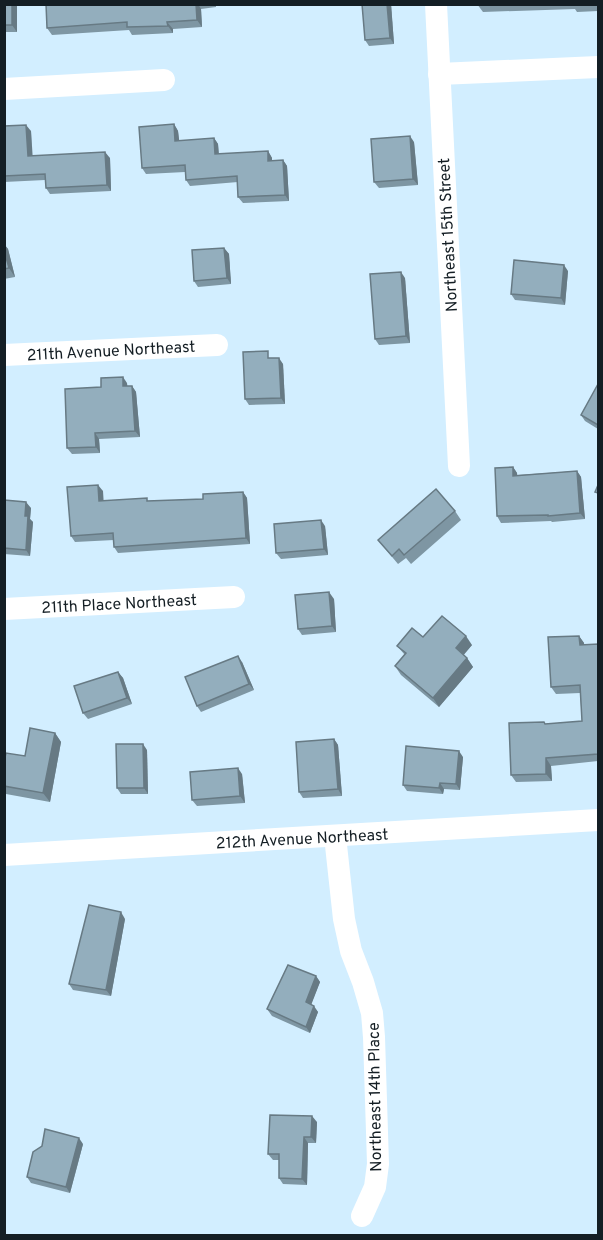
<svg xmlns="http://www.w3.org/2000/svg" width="603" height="1240" viewBox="0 0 603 1240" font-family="Overpass,sans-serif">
	<rect width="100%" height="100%" fill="#d2eeff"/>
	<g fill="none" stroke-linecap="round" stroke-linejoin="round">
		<g stroke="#fff" stroke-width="22">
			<path d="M436,4L459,466"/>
			<path d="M439,74L598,67"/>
			<path d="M4,89L164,80"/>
			<path d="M4,355L217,345"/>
			<path d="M4,609L234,597"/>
			<path d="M335,836L344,919L351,951L363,982L372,1013L374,1037L378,1164L375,1187L362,1216"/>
			<path d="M4,855L598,820"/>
		</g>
	</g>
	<g fill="#7e96a3">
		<rect x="4" y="4" width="13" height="28"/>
		<path d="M46,4H216V7L201,9L202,27L173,29V33L132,35L129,30L52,35L47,28Z"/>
		<path d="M391,4L394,44L369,46L365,40Z"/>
		<path d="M477,4H598V11L577,12L575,9L483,12Z"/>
		<path d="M174,124L178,131L179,141L214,138L218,144L219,154L268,151L272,158V160H283L287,166L289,201L243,203L238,197V182L190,186L186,180L185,172L146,174L142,168Z"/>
		<path d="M4,126L31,131L32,156L110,158L111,191L50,194L46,188L45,180L4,182Z"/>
		<path d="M414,142L418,185L379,188L374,182Z"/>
		<path d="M4,244L8,249L15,277L4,279Z"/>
		<path d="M224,248L229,254L231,284L198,287L194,281Z"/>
		<path d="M568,271L565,305L515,300L511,294Z"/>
		<path d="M405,278L410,343L379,345L375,339Z"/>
		<path d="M272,358L283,364L285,404L249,405L245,399Z"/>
		<path d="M127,383V386H132L136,392L140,437L99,439L100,453L72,454L67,448L101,387Z"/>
		<path d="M598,384V429L585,421L581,415Z"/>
		<path d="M513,467L517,473V475L577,471L581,477L585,519L552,522L551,521L501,523L497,516Z"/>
		<path d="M103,491V501H149L203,499L243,492L247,498L250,544L118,553L114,547V540L75,542L71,536Z"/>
		<path d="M4,500L31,508L30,519L33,522L30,556L4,554Z"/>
		<path d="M455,511L461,520L411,564L406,558L398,564L378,540Z"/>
		<path d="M325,526L328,555L281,559L276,553Z"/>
		<path d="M334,599L336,632L302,635L298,629Z"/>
		<path d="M579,636L584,643V645L598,644V761L551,766L552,781L516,782L511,775L546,724L582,721L580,693L556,694L551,687Z"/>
		<path d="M423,637L472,645L463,655L467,658L473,667L439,707L401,675L395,666L405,655L397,646Z"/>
		<path d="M242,662L254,690L201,712L197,706Z"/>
		<path d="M118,672L123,678L132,704L88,719L83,713Z"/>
		<path d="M55,733L61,742L50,802L6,794L4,791V761L25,756Z"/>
		<path d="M334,739L338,745L342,796L303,798L299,792Z"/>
		<path d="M147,750L148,794H121L117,788Z"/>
		<path d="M463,757L460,790L444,789L443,794L407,791L403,785Z"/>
		<path d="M242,774L245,803L197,806L192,800Z"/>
		<path d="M125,919L111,996L73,990L69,984Z"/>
		<path d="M316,976L320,982L311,1004L318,1012L310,1033L272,1016L267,1009Z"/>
		<path d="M317,1122L316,1143H308L307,1185L283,1184L279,1178V1160H273L268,1154Z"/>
		<path d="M83,1144L70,1193L31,1183L27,1177Z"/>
	</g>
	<g fill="#677a84">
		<path d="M12,4H17V32L12,25Z"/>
		<path d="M196,4H198L201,9L202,27L197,20Z"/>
		<path d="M387,4H391L394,44L390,38Z"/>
		<path d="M167,22L173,29V33L168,26Z"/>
		<path d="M174,124L178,131L180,147L175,141Z"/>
		<path d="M26,125L31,131L33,162L28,156Z"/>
		<path d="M410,136L414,142L418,185L413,179Z"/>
		<path d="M214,138L218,144L219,160L215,154Z"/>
		<path d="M268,151L272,158V167L268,161Z"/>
		<path d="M105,152L110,158L111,191L107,185Z"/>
		<path d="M283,160L287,166L289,201L285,195Z"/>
		<path d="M4,244L8,249L15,277L9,268L4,250Z"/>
		<path d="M224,248L229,254L231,284L227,278Z"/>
		<path d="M564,265L568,271L565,305L561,298Z"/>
		<path d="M401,272L405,278L410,343L406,336Z"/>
		<path d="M279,358L283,364L285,404L281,398Z"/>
		<path d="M123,377L127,383L128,392L123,386Z"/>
		<path d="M132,386L136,392L140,437L135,431Z"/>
		<path d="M95,433L99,439L100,453L96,447Z"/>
		<path d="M513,467L517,473L518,482L513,476Z"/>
		<path d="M577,471L581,477L585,519L580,513Z"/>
		<path d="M98,485L103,491L104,507L99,501Z"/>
		<path d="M243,492L247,498L250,544L246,538Z"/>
		<path d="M26,502L31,508L30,519L33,522L30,556L26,550L25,516Z"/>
		<path d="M321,520L325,526L328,555L324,549Z"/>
		<path d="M329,592L334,599L336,632L332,626Z"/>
		<path d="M466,636L472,645L462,657L456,648Z"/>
		<path d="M579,636L584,643L585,652L580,645Z"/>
		<path d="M238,656L242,662L254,690L249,684Z"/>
		<path d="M467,658L473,667L439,707L433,698Z"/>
		<path d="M118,672L123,678L132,704L127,698Z"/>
		<path d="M55,733L61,742L50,802L43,793Z"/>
		<path d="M334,739L338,745L342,796L338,789Z"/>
		<path d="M143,744L147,750L148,794L144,788Z"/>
		<path d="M459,751L463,757L460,790L456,784Z"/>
		<path d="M546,758L551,766L552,781L546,774Z"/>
		<path d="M238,768L242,774L245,803L240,796Z"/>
		<path d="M440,783L444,789L443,794L439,788Z"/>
		<path d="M121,912L125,919L111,996L106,990Z"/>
		<path d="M316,976L320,982L310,1008L306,1002Z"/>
		<path d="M314,1006L318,1012L310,1033L306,1027Z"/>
		<path d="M312,1116L317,1122L316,1143L311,1137Z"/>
		<path d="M304,1137L308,1143L307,1185L302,1179Z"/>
		<path d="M79,1138L83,1144L70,1193L66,1187Z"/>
	</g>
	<g fill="#93aebd" stroke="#677a84" stroke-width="1.5">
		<rect x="4" y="4" width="8" height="21"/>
		<path d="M46,4H196L197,20L167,22L168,26L127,27V22L47,28Z"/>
		<path d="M362,4H387L390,38L365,40Z"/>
		<path d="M174,124L175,141L214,138L215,154L268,151V161L283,160L285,195L238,197L237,176L186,180L185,165L142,168L139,127Z"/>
		<path d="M26,125L28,156L105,152L107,185L46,188L45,174L4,176V126Z"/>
		<path d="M410,136L413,179L374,182L371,139Z"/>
		<path d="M224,248L227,278L194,281L192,250Z"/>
		<path d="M4,250L9,268L4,269Z"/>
		<path d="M514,260L564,265L561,298L511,294Z"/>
		<path d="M401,272L406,336L375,339L370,274Z"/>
		<path d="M268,351V358H279L281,398L245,399L243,352Z"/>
		<path d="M123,377V386H132L135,431L95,433L96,447L67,448L65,389L101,387V378Z"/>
		<path d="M598,384V425L581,415Z"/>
		<path d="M513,467V476L577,471L580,513L548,516V515L497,516L495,468Z"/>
		<path d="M98,485L99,501L147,498V501L203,499V494L243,492L246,538L114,547L113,533L71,536L67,487Z"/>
		<path d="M598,485V493L595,492Z"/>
		<path d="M436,489L455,511L404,555L399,549L392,556L378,540Z"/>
		<path d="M4,500L26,502L25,516H28L26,550L4,548Z"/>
		<path d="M321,520L324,549L276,553L274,524Z"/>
		<path d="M329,592L332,626L298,629L295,595Z"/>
		<path d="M442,616L466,636L456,648L467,658L433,698L395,666L406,653L397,646L412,628L423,637Z"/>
		<path d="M579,636L580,645L598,644V754L546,758V774L511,775L509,723L544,722L545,724L582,721L580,685L551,687L548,637Z"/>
		<path d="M238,656L249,684L197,706L185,677Z"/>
		<path d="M118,672L127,698L83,713L74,686Z"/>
		<path d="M30,728L55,733L43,793L4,786V761L6,753L25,756Z"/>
		<path d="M334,739L338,789L299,792L296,742Z"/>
		<path d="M116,744H143L144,788H117Z"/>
		<path d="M406,746L459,751L456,784L440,783L439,788L403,785Z"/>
		<path d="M238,768L240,796L192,800L190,772Z"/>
		<path d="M89,905L121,912L106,990L69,984Z"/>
		<path d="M288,965L316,976L306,1002L314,1006L306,1027L267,1009Z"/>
		<path d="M270,1115L312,1116L311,1137H304L302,1179L279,1178V1154H268Z"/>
		<path d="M45,1129L79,1138L66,1187L27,1177L33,1152L42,1146Z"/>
	</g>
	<g text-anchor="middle" stroke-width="4.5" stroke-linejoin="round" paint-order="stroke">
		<g font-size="16" fill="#141e24" stroke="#fff">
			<text transform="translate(447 235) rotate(-93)" y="6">Northeast 15th Street</text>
			<text transform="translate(111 350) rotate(-3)" y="6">211th Avenue Northeast</text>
			<text transform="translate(119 603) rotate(-3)" y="6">211th Place Northeast</text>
			<text transform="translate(302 838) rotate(-3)" y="6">212th Avenue Northeast</text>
			<text transform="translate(374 1097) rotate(-91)" y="6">Northeast 14th Place</text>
		</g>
	</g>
	<rect width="603" height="1240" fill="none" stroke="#141e24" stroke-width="12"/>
</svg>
